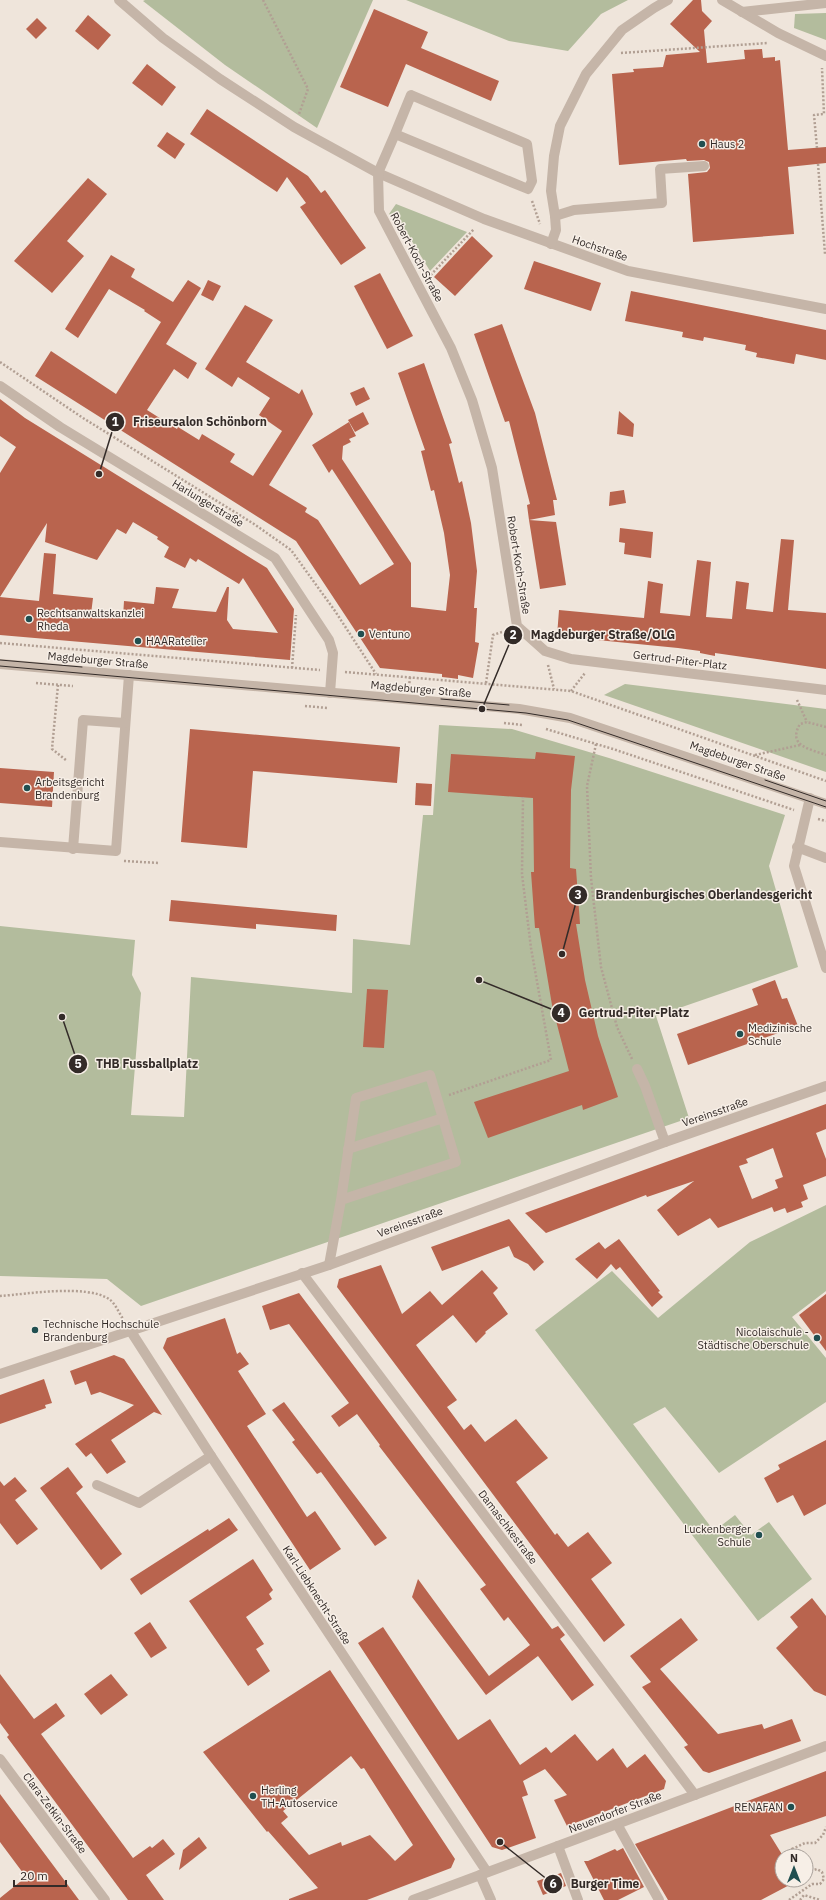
<svg xmlns="http://www.w3.org/2000/svg" width="826" height="1900" viewBox="0 0 826 1900" font-family="'IBM Plex Sans',sans-serif">
	<rect width="100%" height="100%" fill="#efe5db"/>
	<g fill="#b3bc9d">
		<path d="M145,0H373L317,128L225,65L143,1Z"/>
		<path d="M406,0H628L601,14L568,51L509,41Z"/>
		<path d="M826,13V40L794,28L795,14Z"/>
		<path d="M396,204L467,232L430,271L410,238L389,214Z"/>
		<path d="M625,684L826,709V772L604,695Z"/>
		<path d="M439,725L512,729L609,758L785,815L769,866L798,967L656,1016L689,1118L141,1306L107,1279L0,1276V926L135,940L132,975L141,993L131,1115L184,1117L191,977L352,993L353,939L410,945L423,815H433Z"/>
		<path d="M826,1205V1291L792,1317L826,1358V1402L719,1473L665,1407L633,1424L714,1531L735,1515L751,1535L769,1522L812,1579L758,1621L535,1330L612,1271L658,1318L750,1242Z"/>
	</g>
	<g fill="#b9644e" fill-rule="evenodd">
		<path d="M693,0H701L702,11L712,21L704,30L707,63L745,59L744,50L762,49L763,58L775,57V61L780,60L788,150L826,147V163L788,167L794,234L693,242L688,174L707,172L710,168L709,162L704,160L687,161L686,159L619,165L612,74L634,72L633,69L663,67L666,55L700,52L670,24Z"/>
		<path d="M374,9L428,32L421,48L499,81L491,101L406,64L388,107L340,87Z"/>
		<path d="M88,15L111,35L98,50L75,31Z"/>
		<path d="M37,18L47,28L36,39L26,29Z"/>
		<path d="M147,64L176,87L162,106L132,83Z"/>
		<path d="M207,109L308,176L321,193L325,190L366,248L341,265L300,207L306,203L287,177L277,192L190,134Z"/>
		<path d="M167,132L185,144L175,159L157,146Z"/>
		<path d="M88,178L107,194L67,241L84,256L52,293L14,261Z"/>
		<path d="M472,236L493,256L455,296L434,277Z"/>
		<path d="M111,255L135,269L131,277L173,302L188,280L201,288L166,344L197,363L188,379L174,369L147,410L177,429L178,427L199,440L202,434L235,454L230,462L253,476L282,431L259,415L270,398L238,377L232,387L205,369L245,305L273,320L246,362L299,394L302,389L313,414L269,485L307,508L305,512L318,520L360,585L394,564L332,469L329,473L312,445L349,422L356,436L349,439L351,442L343,446L342,459L411,563V607L446,611L450,575L444,533L434,490L431,491L421,451L425,450L398,373L424,363L452,443L449,444L459,483L462,481L471,523L477,571L474,608H477L475,642L479,643L473,678L458,675V679L451,678L442,677V674L380,668L296,541L35,376L51,351L116,394L161,322L144,311L145,310L109,289L78,338L65,329Z"/>
		<path d="M534,261L601,283L591,311L524,289Z"/>
		<path d="M380,273L413,336L387,349L354,286Z"/>
		<path d="M208,280L221,286L213,301L201,295Z"/>
		<path d="M631,291L826,330V360L796,354L794,364L756,357L757,353L745,350L746,345L704,337L703,341L682,337L683,332L625,321Z"/>
		<path d="M502,324L535,413L557,500H553L555,515L529,520L527,505L530,504L509,421L505,422L474,334Z"/>
		<path d="M364,387L370,399L356,406L350,393Z"/>
		<path d="M0,399L25,418L267,568L294,609L290,660L0,635V473L16,447L0,436ZM133,522L158,537L157,539L169,547L164,557L185,568L190,558L196,562L198,559L239,584L243,578L278,633L233,629L227,620L229,587H227L216,612L172,608L179,589L156,587L154,604L124,601L123,617L91,614L93,598L53,594L56,554L44,553L39,601L0,597L47,523L45,542L97,560L117,529L126,534Z"/>
		<path d="M619,411L634,424L633,437L617,434Z"/>
		<path d="M363,412L369,424L355,432L348,420Z"/>
		<path d="M624,490L626,503L609,506L610,492Z"/>
		<path d="M529,520L556,522L566,585L540,589Z"/>
		<path d="M620,528L653,532L651,558L624,554L625,543L619,542Z"/>
		<path d="M781,539L794,540L788,610L826,613V669L715,653V656L700,653V651L678,648L557,636L559,610L644,618L648,581L663,584L660,613L690,616L697,560L711,562L706,617L732,619L736,581L749,583L746,609L773,612Z"/>
		<path d="M190,729L400,747L397,783L253,771L247,848L181,842Z"/>
		<path d="M536,752L575,756L571,790L570,868L576,869L580,924H576L585,980L598,1036L618,1097L583,1110L582,1105L488,1138L474,1102L569,1071L552,1005L539,928H535L531,872H534L533,798L448,792L451,754L535,759Z"/>
		<path d="M0,768L54,772L52,807L0,803Z"/>
		<path d="M416,783L432,784L431,806L415,805Z"/>
		<path d="M171,900L337,915L336,931L256,924V929L169,921Z"/>
		<path d="M775,980L782,999L787,998L798,1026L688,1065L677,1034L758,1005L752,989Z"/>
		<path d="M367,989L388,990L384,1048L363,1047Z"/>
		<path d="M826,1104V1129L816,1133L826,1159V1176L803,1185L808,1199L801,1202L803,1207L787,1213L785,1208L774,1212L772,1207L718,1228L710,1218L678,1236L657,1210L694,1181L647,1197L646,1195L546,1233L525,1213ZM773,1148L783,1177L775,1180L778,1188L752,1199L739,1166L748,1163L746,1159Z"/>
		<path d="M509,1219L544,1262L534,1271L528,1264L514,1257L509,1246L442,1271L431,1247Z"/>
		<path d="M619,1239L660,1291L658,1292L663,1297L652,1307L620,1267L616,1270L611,1264L597,1279L575,1259L599,1242L605,1249Z"/>
		<path d="M381,1265L402,1314L430,1291L442,1305L482,1270L498,1288L493,1293L508,1314L485,1332L486,1333L476,1343L453,1315L416,1345L457,1400L447,1407L464,1430L471,1424L485,1442L516,1419L548,1458L516,1482L555,1535L557,1533L568,1547L588,1532L612,1563L591,1579L625,1625L604,1642L337,1287L339,1279Z"/>
		<path d="M299,1293L552,1629L558,1626L565,1635L560,1639L594,1685L572,1701L538,1656L486,1695L412,1597L418,1579L489,1676L530,1645L508,1617L504,1621L480,1589L486,1585L379,1446L380,1445L357,1414L339,1427L331,1416L349,1403L289,1324L270,1330L262,1306Z"/>
		<path d="M826,1294V1351L799,1315Z"/>
		<path d="M225,1318L237,1354L240,1352L249,1364L238,1371L266,1414L247,1426L307,1517L315,1511L341,1549L310,1570L163,1348L167,1338Z"/>
		<path d="M114,1355L124,1359L162,1415L154,1412L111,1440L126,1462L107,1474L91,1453L86,1457L75,1444L134,1405L100,1392L91,1395L86,1381L75,1385L70,1371Z"/>
		<path d="M44,1379L52,1403L45,1405L46,1408L0,1424V1395Z"/>
		<path d="M284,1402L349,1488L387,1538L375,1546L321,1472L317,1474L292,1442L295,1440L272,1410Z"/>
		<path d="M826,1440V1504L804,1516L793,1495L777,1503L764,1478L780,1469L778,1465Z"/>
		<path d="M68,1467L83,1487L76,1493L122,1554L101,1570L40,1488Z"/>
		<path d="M15,1477L27,1491L15,1500L38,1529L17,1545L0,1523V1481L4,1486Z"/>
		<path d="M229,1518L238,1530L141,1595L130,1579L208,1529L209,1531Z"/>
		<path d="M253,1559L273,1590L269,1594L272,1599L246,1617L264,1644L256,1649L270,1671L248,1686L189,1601Z"/>
		<path d="M812,1598L826,1616V1696L814,1691L776,1648L798,1627L790,1617Z"/>
		<path d="M681,1618L698,1640L660,1669L718,1734L762,1724L764,1729L792,1719L801,1741L709,1773L703,1771L684,1747L688,1745L642,1687L651,1682L630,1656Z"/>
		<path d="M150,1622L167,1648L151,1658L134,1633Z"/>
		<path d="M383,1627L458,1740L490,1719L520,1765L546,1747L551,1753L575,1734L597,1761L613,1748L627,1768L645,1754L666,1781L664,1789L567,1826L554,1800L567,1795L545,1769L523,1781L528,1795L522,1797L536,1838L502,1850L492,1847L358,1643Z"/>
		<path d="M330,1670L455,1859L451,1868L367,1900H289V1899L318,1888L268,1831L267,1832L203,1752ZM351,1756L361,1769L364,1768L413,1845L395,1861L370,1835L342,1846L341,1842L309,1855L281,1823L288,1817L283,1811Z"/>
		<path d="M0,1674L34,1719L56,1703L65,1716L41,1734L133,1858L150,1846L152,1848L163,1839L175,1854L146,1875L164,1900H128L7,1737L9,1735L0,1723Z"/>
		<path d="M111,1674L128,1695L101,1715L84,1694Z"/>
		<path d="M826,1771V1816L770,1835L783,1856L782,1880L797,1881L761,1900H668L635,1844Z"/>
		<path d="M0,1794L53,1865L79,1900H0V1898L26,1877L0,1842Z"/>
		<path d="M199,1837L207,1848L179,1870L183,1850Z"/>
		<path d="M623,1848L644,1887L618,1900H604L584,1861H588L615,1849L617,1851Z"/>
		<path d="M561,1873L566,1886L543,1895L537,1881Z"/>
	</g>
	<g fill="none" stroke-linecap="round" stroke-linejoin="round">
		<g stroke="#b19f93" stroke-width="2.5" stroke-dasharray="2 2" stroke-linecap="butt">
			<path d="M263,0L308,89L299,114"/>
			<path d="M621,53L768,43"/>
			<path d="M817,148L814,115L824,114L822,68"/>
			<path d="M818,164L825,254"/>
			<path d="M532,201L540,224"/>
			<path d="M428,278L474,229"/>
			<path d="M0,362L83,418L254,524L291,550L335,611L376,674"/>
			<path d="M0,643L320,670"/>
			<path d="M548,665L554,689"/>
			<path d="M292,668L296,615"/>
			<path d="M345,672L571,691L826,781"/>
			<path d="M36,683L73,686"/>
			<path d="M486,683L493,635L505,631"/>
			<path d="M58,685L52,749L67,761"/>
			<path d="M409,687L410,677"/>
			<path d="M571,691L585,673"/>
			<path d="M797,700L807,722"/>
			<path d="M305,706L328,708"/>
			<path d="M504,723L523,725"/>
			<path d="M826,727L807,722L800,724C787,746 810,749 826,755"/>
			<path d="M546,729L613,749L794,810"/>
			<path d="M596,744L587,786L591,878L601,967L617,1027L632,1059"/>
			<path d="M755,755L800,745"/>
			<path d="M818,819L826,821"/>
			<path d="M124,861L159,863"/>
			<path d="M449,1095L551,1060L531,948L522,874L523,797"/>
			<path d="M0,1296C28,1294 86,1284 109,1299C115,1303 119,1313 123,1319"/>
			<path d="M796,1856L792,1849L805,1843H815L823,1835L826,1827"/>
			<path d="M789,1900L812,1884H820L824,1879L822,1872L817,1869L810,1871L808,1877L806,1873"/>
			<path d="M800,1900L804,1895L820,1900"/>
		</g>
		<g stroke="#c5b5a8" stroke-width="10">
			<path d="M119,0L163,38L220,79L294,127L378,173L484,219L628,271L826,309"/>
			<path d="M722,0L778,33L826,56"/>
			<path d="M742,12L826,3"/>
			<path d="M395,134L411,95L527,144L532,181L528,189L395,134L378,173L379,211L451,348L472,400L492,468L517,626L545,651L571,659L826,690"/>
			<path d="M555,216L574,210L662,203L660,169L704,166"/>
			<path d="M551,244L556,230L555,216L551,191L554,156L560,126L586,74L622,30L654,8L668,0"/>
			<path d="M0,386L60,427L275,558L329,640L333,653L330,693"/>
			<path d="M0,664L519,709L570,718L826,804"/>
			<path d="M810,798L794,866L826,968"/>
			<path d="M0,842L116,851L129,675"/>
			<path d="M797,847L826,858"/>
			<path d="M73,849L83,720L125,723"/>
			<path d="M637,1069L645,1086L665,1142"/>
			<path d="M348,1149L443,1118"/>
			<path d="M329,1265L341,1200L356,1098L430,1075L456,1162L341,1200"/>
			<path d="M302,1273L695,1795"/>
			<path d="M130,1330L211,1456L487,1872"/>
			<path d="M0,1374L329,1265L665,1142L826,1086"/>
			<path d="M97,1485L139,1503L211,1456"/>
			<path d="M0,1759L105,1900"/>
			<path d="M617,1824L659,1900"/>
			<path d="M558,1846L578,1900"/>
			<path d="M480,1875L491,1900"/>
			<path d="M413,1900L826,1746"/>
		</g>
		<g stroke="#332b28" stroke-width="1">
			<path d="M0,660L82,667"/>
			<path d="M0,666L526,713L568,720L826,807"/>
			<path d="M441,699L509,705"/>
			<path d="M765,780L826,801"/>
		</g>
	</g>
	<g fill="#214f50" stroke="#f7efe7" stroke-width="1.5">
		<circle cx="702" cy="144" r="4"/>
		<circle cx="29" cy="619" r="4"/>
		<circle cx="361" cy="634" r="4"/>
		<circle cx="138" cy="641" r="4"/>
		<circle cx="27" cy="788" r="4"/>
		<circle cx="740" cy="1034" r="4"/>
		<circle cx="35" cy="1330" r="4"/>
		<circle cx="817" cy="1338" r="4"/>
		<circle cx="759" cy="1535" r="4"/>
		<circle cx="253" cy="1796" r="4"/>
		<circle cx="791" cy="1807" r="4"/>
	</g>
	<g text-anchor="middle" stroke-width="3" stroke-linejoin="round" paint-order="stroke">
		<g font-size="11" fill="#332b28" stroke="#f7efe7" text-anchor="start">
			<text x="710" y="148">Haus 2</text>
			<text x="37" y="617">Rechtsanwaltskanzlei<tspan x="37" dy="13">Rheda</tspan></text>
			<text x="369" y="638">Ventuno</text>
			<text x="146" y="645">HAARatelier</text>
			<text x="35" y="786">Arbeitsgericht<tspan x="35" dy="13">Brandenburg</tspan></text>
			<text x="748" y="1032">Medizinische<tspan x="748" dy="13">Schule</tspan></text>
			<text x="43" y="1328">Technische Hochschule<tspan x="43" dy="13">Brandenburg</tspan></text>
			<text x="809" y="1336" text-anchor="end">Nicolaischule -<tspan x="809" dy="13">Städtische Oberschule</tspan></text>
			<text x="751" y="1533" text-anchor="end">Luckenberger<tspan x="751" dy="13">Schule</tspan></text>
			<text x="261" y="1794">Herling<tspan x="261" dy="13">TH-Autoservice</tspan></text>
			<text x="783" y="1811" text-anchor="end">RENAFAN</text>
		</g>
		<g font-size="11" fill="#332b28" stroke="#f7efe7">
			<text transform="translate(600 248) rotate(19)" y="4">Hochstraße</text>
			<text transform="translate(417 257) rotate(62)" y="4">Robert-Koch-Straße</text>
			<text transform="translate(208 503) rotate(31)" y="4">Harlungerstraße</text>
			<text transform="translate(519 565) rotate(81)" y="4">Robert-Koch-Straße</text>
			<text transform="translate(98 660) rotate(5)" y="4">Magdeburger Straße</text>
			<text transform="translate(680 660) rotate(7)" y="4">Gertrud-Piter-Platz</text>
			<text transform="translate(421 689) rotate(5)" y="4">Magdeburger Straße</text>
			<text transform="translate(738 761) rotate(19)" y="4">Magdeburger Straße</text>
			<text transform="translate(715 1112) rotate(-19)" y="4">Vereinsstraße</text>
			<text transform="translate(410 1222) rotate(-20)" y="4">Vereinsstraße</text>
			<text transform="translate(508 1527) rotate(53)" y="4">Damaschkestraße</text>
			<text transform="translate(317 1595) rotate(57)" y="4">Karl-Liebknecht-Straße</text>
			<text transform="translate(615 1812) rotate(-21)" y="4">Neuendorfer Straße</text>
			<text transform="translate(55 1813) rotate(53)" y="4">Clara-Zetkin-Straße</text>
		</g>
	</g>
	<path fill="none" stroke="#332b28" stroke-width="1.5" d="M99 474L115 422M482 709L513 635M562 954L578 895M479 980L561 1013M62 1017L78 1064M500 1842L553 1884"/>
	<g fill="#332b28" stroke="#f7efe7" stroke-width="1.5">
		<circle cx="99" cy="474" r="4"/>
		<circle cx="482" cy="709" r="4"/>
		<circle cx="562" cy="954" r="4"/>
		<circle cx="479" cy="980" r="4"/>
		<circle cx="62" cy="1017" r="4"/>
		<circle cx="500" cy="1842" r="4"/>
		<circle cx="115" cy="422" r="10"/>
		<circle cx="513" cy="635" r="10"/>
		<circle cx="578" cy="895" r="10"/>
		<circle cx="561" cy="1013" r="10"/>
		<circle cx="78" cy="1064" r="10"/>
		<circle cx="553" cy="1884" r="10"/>
	</g>
	<g font-size="12" text-anchor="middle" font-weight="bold" fill="#fff">
		<text x="115" y="426">1</text>
		<text x="513" y="639">2</text>
		<text x="578" y="899">3</text>
		<text x="561" y="1017">4</text>
		<text x="78" y="1068">5</text>
		<text x="553" y="1888">6</text>
	</g>
	<g font-size="12" text-anchor="middle" font-weight="bold" fill="#332b28" stroke="#f7efe7" stroke-width="3" stroke-linejoin="round" paint-order="stroke">
		<text x="200" y="426">Friseursalon Schönborn</text>
		<text x="603" y="639">Magdeburger Straße/OLG</text>
		<text x="704" y="899">Brandenburgisches Oberlandesgericht</text>
		<text x="634" y="1017">Gertrud-Piter-Platz</text>
		<text x="147" y="1068">THB Fussballplatz</text>
		<text x="605" y="1888">Burger Time</text>
	</g>
	<g transform="translate(794 1868)"><circle r="19" fill="#f7efe7" stroke="#a9a19b"/>
	<path d="M0-3L7 15L0 10L-7 15Z" fill="#214f50"/>
	<text y="-6" font-size="11" font-weight="bold" text-anchor="middle" fill="#332b28">N</text>
	</g>
	<path d="M14 1880v6h52v-6" fill="none" stroke="#332b28" stroke-width="2"/>
	<text x="20" y="1880" font-size="12" fill="#332b28" stroke="#f7efe7" stroke-width="3" paint-order="stroke">20 m</text>
</svg>
